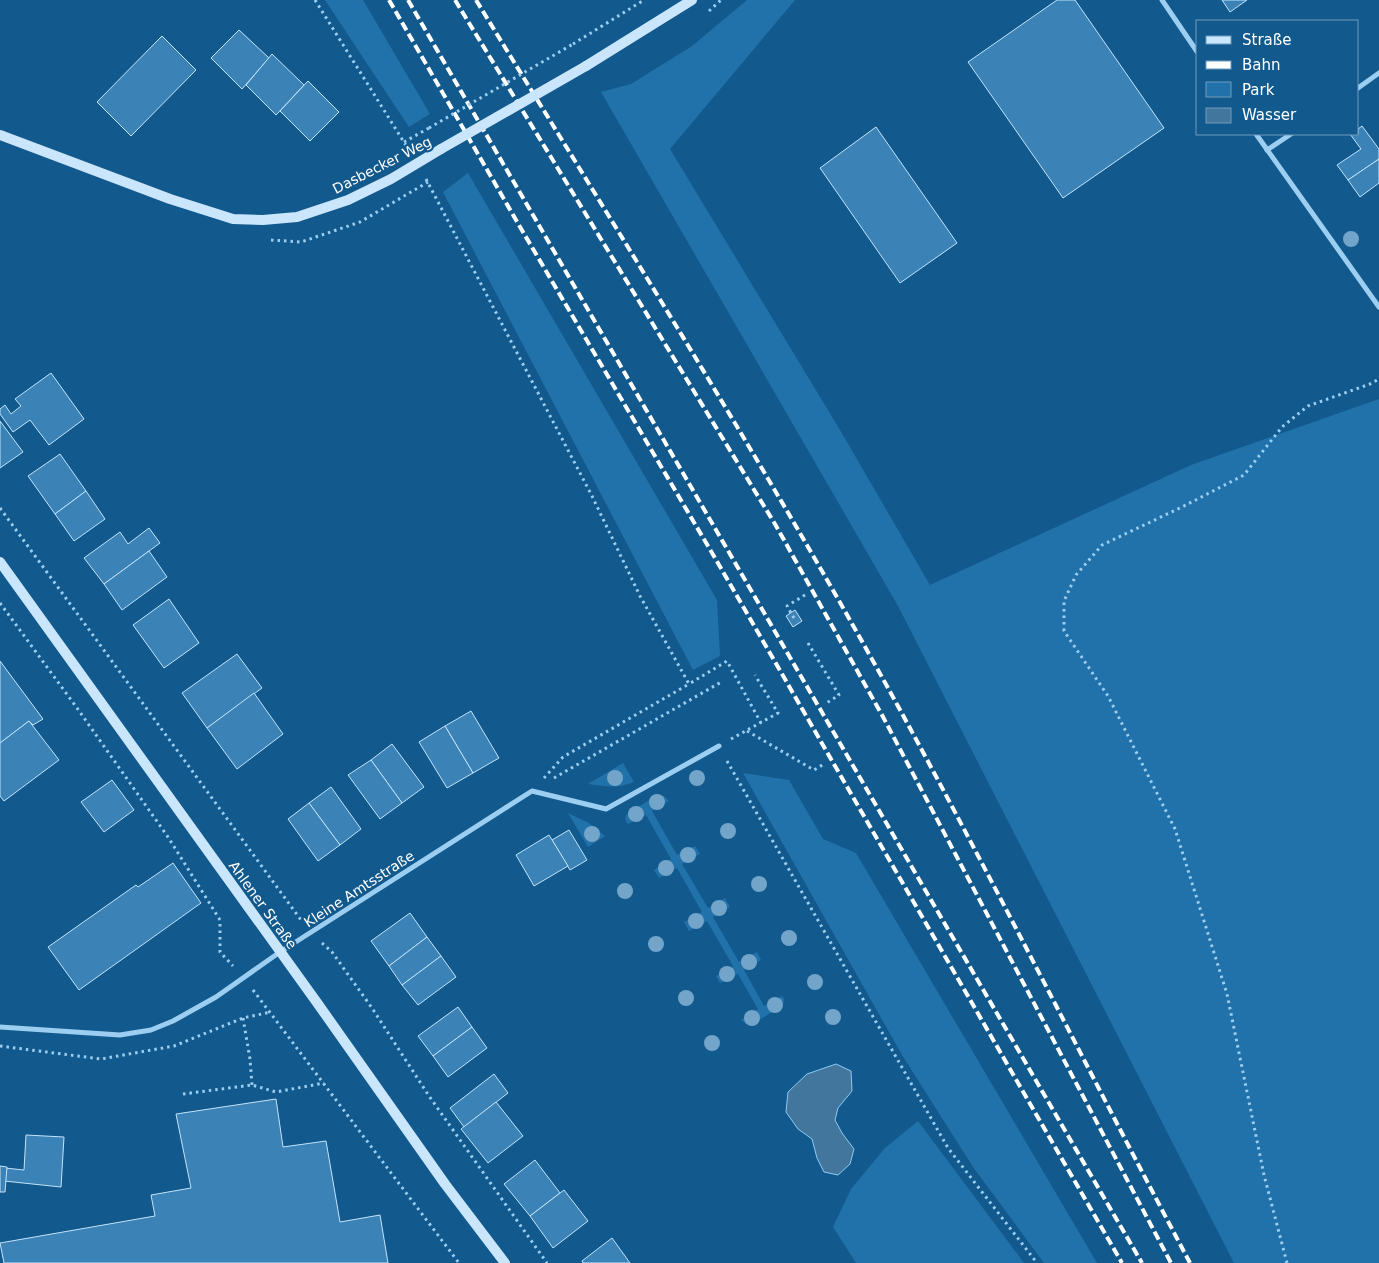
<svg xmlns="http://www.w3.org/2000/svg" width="1379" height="1263" viewBox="0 0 1379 1263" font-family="'DejaVu Sans',sans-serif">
	<rect width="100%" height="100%" fill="#12598d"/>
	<g fill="#2172aa">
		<path d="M325,0H363L430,114L409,127Z"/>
		<path d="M747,0H795L670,149L840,430L930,585L1191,465L1379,399V1263H1234L898,606L601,92L631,84L692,46Z"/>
		<path d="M468,173L717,600L720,656L693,670L443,192Z"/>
		<path d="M623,763L634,782C618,789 604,786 588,784Z"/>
		<path d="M743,773L789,780L823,839L856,853L1097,1263H1044L973,1167L902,1055Z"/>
		<path d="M658,795L664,796L669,801L652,811L677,855L695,846L700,854L682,864L708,908L725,898L730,907L713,917L739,962L757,952L761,960L744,970L764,1006L782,996L784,999L783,1005L781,1007L752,1024H746L741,1020L758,1009L738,974L720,983L716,976L733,966L707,921L689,931L684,922L702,912L677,868L659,878L654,870L671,859L646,815L628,824C625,821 624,817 628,813Z"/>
		<path d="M568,813L589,823L605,836L588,847Z"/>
		<path d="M918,1121L1024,1263H856L833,1227L851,1189L885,1148Z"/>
	</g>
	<path fill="#43769c" stroke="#8dcbf5" d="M836,1064L851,1071L852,1091L838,1108L835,1120L842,1133L854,1149L850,1164L838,1175L824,1172L817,1158L812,1139L798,1129L786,1112L788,1092L807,1074Z"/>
	<g fill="#3b83b6" stroke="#c2e4fc">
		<path d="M1057,0H1075L1164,128L1063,198L968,62Z"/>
		<path d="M1222,0H1247L1230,12Z"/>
		<path d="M239,30L269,58L242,89L211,58Z"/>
		<path d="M162,36L196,70L131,136L97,102Z"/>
		<path d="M272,54L304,85L276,115L246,85Z"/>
		<path d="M308,81L339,112L310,141L280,111Z"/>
		<path d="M1362,126L1379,149V159L1348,180L1337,165L1361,149L1350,134H1358V129Z"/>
		<path d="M876,127L957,243L900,283L820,168Z"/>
		<path d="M1379,159V183L1360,197L1348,180Z"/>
		<path d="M51,373L84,419L49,445L30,420L13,432L0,414V409L5,405L11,414L21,406L15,399Z"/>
		<path d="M0,421L23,452L0,468Z"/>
		<path d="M60,454L86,491L55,514L28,476Z"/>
		<path d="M86,491L105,519L74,541L55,514Z"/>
		<path d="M149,528L160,543L104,584L84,558L120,532L128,544Z"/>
		<path d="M149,551L167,577L122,610L104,584Z"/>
		<path d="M169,599L199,643L164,668L133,625Z"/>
		<path d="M795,610L802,621L793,627L786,616Z"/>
		<path d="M237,654L262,688L207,728L182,693Z"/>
		<path d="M0,661L43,719L33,725L29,721L0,743Z"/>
		<path d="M254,693L283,734L237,769L207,728Z"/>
		<path d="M471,711L499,758L473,773L445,726Z"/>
		<path d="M29,721L59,760L4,801L0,796V743Z"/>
		<path d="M445,726L473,773L447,788L419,742Z"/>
		<path d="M392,744L424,787L402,803L371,760Z"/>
		<path d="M371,760L402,803L380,819L348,775Z"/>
		<path d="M112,780L134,810L104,832L81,802Z"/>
		<path d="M331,787L361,829L340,845L309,803Z"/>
		<path d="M309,803L340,845L318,861L288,819Z"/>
		<path d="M569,830L587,860L570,870L552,840Z"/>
		<path d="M549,835L568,866L534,886L516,855Z"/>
		<path d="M173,863L201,903L79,990L48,947L136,885L138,887Z"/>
		<path d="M410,913L427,937L389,966L371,941Z"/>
		<path d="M427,937L441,956L402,985L389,966Z"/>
		<path d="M441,956L456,977L418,1005L402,985Z"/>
		<path d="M458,1007L472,1027L433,1056L418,1036Z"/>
		<path d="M472,1027L487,1048L448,1077L433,1056Z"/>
		<path d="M494,1074L508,1093L464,1127L450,1108Z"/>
		<path d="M276,1099L283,1147L326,1141L340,1222L380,1215L388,1263H4L0,1243L155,1216L151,1195L191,1188L176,1114Z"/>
		<path d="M496,1102L523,1136L488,1163L461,1129Z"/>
		<path d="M26,1135L64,1137L61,1187L4,1181L5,1168L24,1170Z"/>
		<path d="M535,1160L560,1193L530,1216L504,1184Z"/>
		<path d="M0,1166L7,1167L5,1192H0Z"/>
		<path d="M564,1190L588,1221L553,1248L530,1216Z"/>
		<path d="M612,1238L630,1263H583L582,1261Z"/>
	</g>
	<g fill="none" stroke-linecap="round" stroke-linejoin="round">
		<g stroke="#9bcef1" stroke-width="3" stroke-dasharray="2.5 4" stroke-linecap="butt">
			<path d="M315,0L407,147"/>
			<path d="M709,11L721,0"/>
			<path d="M573,44L644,0"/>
			<path d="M404,142L429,128"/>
			<path d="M426,179L592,496L640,596L689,684L727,661L761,723"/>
			<path d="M271,240L301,242L360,222L428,182"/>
			<path d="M0,508L301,920"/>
			<path d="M0,603L77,708L168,837L220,920V952L233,966"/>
			<path d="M794,618L787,606L805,595"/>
			<path d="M808,643L839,695L825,704"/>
			<path d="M747,731L814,770L824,764"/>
			<path d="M731,739L778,713L755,675"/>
			<path d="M727,761L948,1148L1037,1263"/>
			<path d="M544,778L563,757L689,684"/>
			<path d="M554,778L723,681"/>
			<path d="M322,943L332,952L372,1008L429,1096L547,1263"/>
			<path d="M253,990L459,1263"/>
			<path d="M243,1018L250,1059L252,1085"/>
			<path d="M0,1046L101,1059L174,1046L243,1018L271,1012"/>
			<path d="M183,1094L252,1085L276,1092L324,1083"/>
			<path d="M1287,1263L1264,1175L1227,994L1175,829L1108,696L1064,631V601L1076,575L1102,545L1182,507L1244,475L1282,427L1308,406L1370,384L1379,379"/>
		</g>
		<g stroke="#9bcef1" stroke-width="5">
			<path d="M1162,0L1198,53"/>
			<path d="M1358,88L1379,73"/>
			<path d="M1256,134L1379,307"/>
			<path d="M1267,150L1291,134"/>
			<path d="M0,1027L120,1035L151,1030L173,1021L216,997L280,952L532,791L606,809L719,746"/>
		</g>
		<g stroke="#c9e6fc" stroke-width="10">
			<path d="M586,66L692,0"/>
			<path d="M0,135L170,199L233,219L263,220L297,217L348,200L391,179L441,149"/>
			<path d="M0,562L318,1004L445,1184L505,1263"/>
		</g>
		<g stroke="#fff" stroke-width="4" stroke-dasharray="9 4" stroke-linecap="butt">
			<path d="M389,0L523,232L715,558L1122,1263"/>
			<path d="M408,0L1142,1263"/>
			<path d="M455,0L775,524L882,715L1171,1263"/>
			<path d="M476,0C619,234 767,467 899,708C999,891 1092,1078 1190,1263"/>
		</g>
		<path stroke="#9bcef1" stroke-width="3" stroke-dasharray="2.5 4" stroke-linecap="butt" d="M429,128L573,44"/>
		<path stroke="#c9e6fc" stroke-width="10" d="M441,149L586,66"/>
	</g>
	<g fill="#73a5ca">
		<circle cx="1351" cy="239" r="8"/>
		<circle cx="615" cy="778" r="8"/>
		<circle cx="697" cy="778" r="8"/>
		<circle cx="657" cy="802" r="8"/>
		<circle cx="636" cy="814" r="8"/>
		<circle cx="728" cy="831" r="8"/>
		<circle cx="592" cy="834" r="8"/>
		<circle cx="688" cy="855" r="8"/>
		<circle cx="666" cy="868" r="8"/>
		<circle cx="759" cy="884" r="8"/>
		<circle cx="625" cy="891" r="8"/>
		<circle cx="719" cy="908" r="8"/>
		<circle cx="696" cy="921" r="8"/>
		<circle cx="789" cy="938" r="8"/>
		<circle cx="656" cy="944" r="8"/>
		<circle cx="749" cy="962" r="8"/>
		<circle cx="727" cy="974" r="8"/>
		<circle cx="815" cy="982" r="8"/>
		<circle cx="686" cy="998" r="8"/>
		<circle cx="775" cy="1005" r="8"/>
		<circle cx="833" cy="1017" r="8"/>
		<circle cx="752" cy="1018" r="8"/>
		<circle cx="712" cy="1043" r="8"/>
	</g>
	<g text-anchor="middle" stroke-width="4.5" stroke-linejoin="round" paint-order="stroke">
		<g font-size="14" fill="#fff" stroke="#12598d">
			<text transform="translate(382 165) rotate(-27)" y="5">Dasbecker Weg</text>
			<text transform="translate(359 889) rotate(-33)" y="5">Kleine Amtsstraße</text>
			<text transform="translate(263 905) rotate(54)" y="5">Ahlener Straße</text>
		</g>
	</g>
	<rect x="1196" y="20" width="162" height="115" fill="#12598d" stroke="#719bbb"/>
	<rect x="1206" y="36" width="25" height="8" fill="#c9e6fc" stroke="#719bbb"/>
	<text x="1242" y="45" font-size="15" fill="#ffffff">Straße</text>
	<rect x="1206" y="61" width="25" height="8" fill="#ffffff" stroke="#719bbb"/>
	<text x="1242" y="70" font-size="15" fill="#ffffff">Bahn</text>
	<rect x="1206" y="82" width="25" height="15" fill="#2172aa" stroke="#719bbb"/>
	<text x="1242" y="95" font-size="15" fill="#ffffff">Park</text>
	<rect x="1206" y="108" width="25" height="15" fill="#43769c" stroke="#719bbb"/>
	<text x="1242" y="120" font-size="15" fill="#ffffff">Wasser</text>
</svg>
